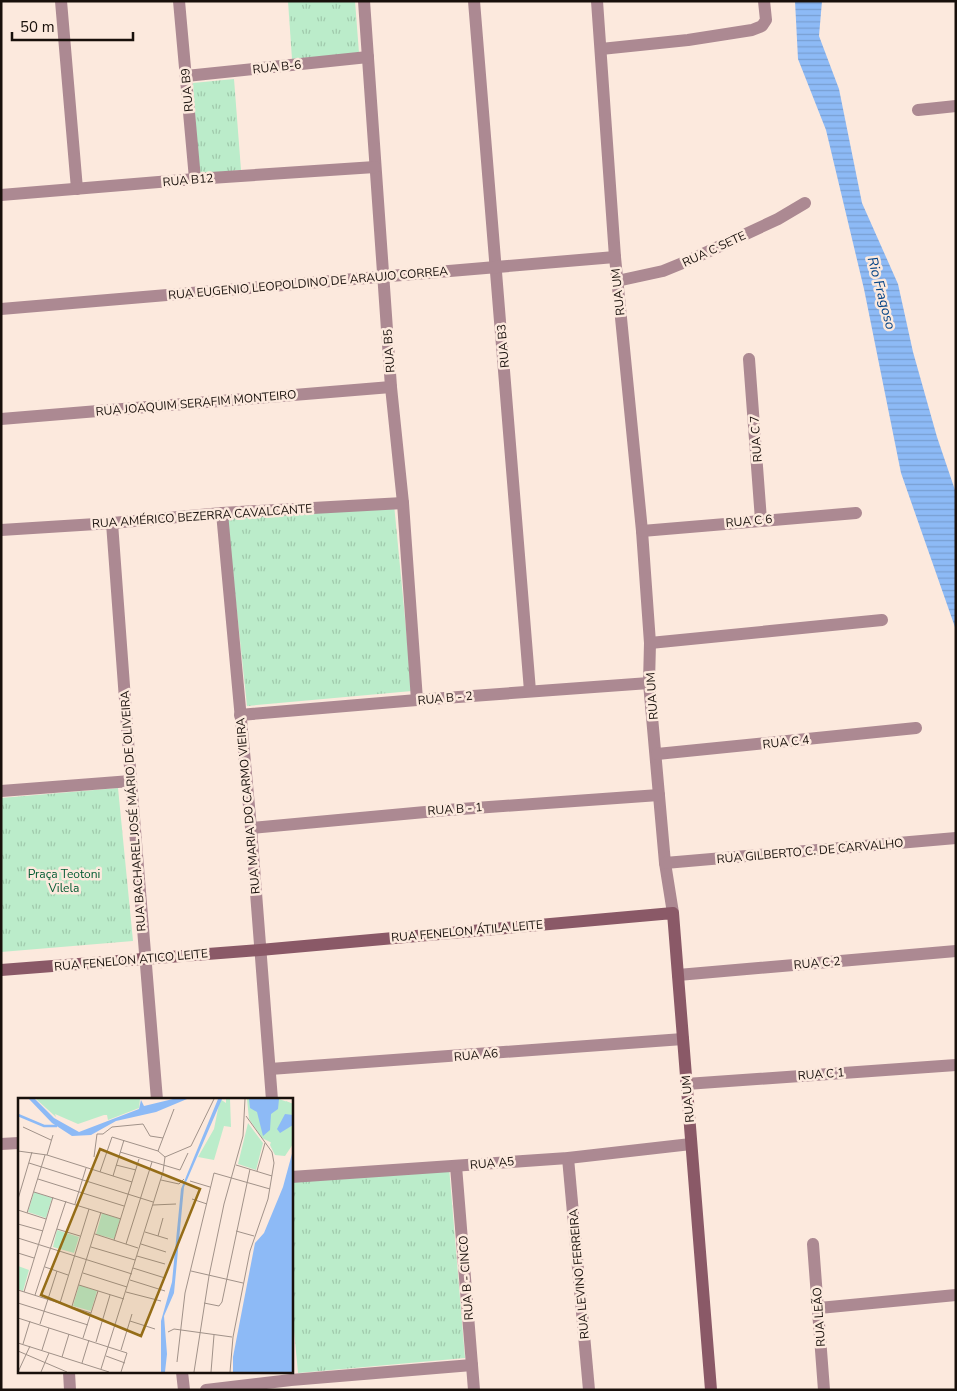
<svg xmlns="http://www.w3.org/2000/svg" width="957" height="1391" viewBox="0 0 957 1391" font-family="'Nunito Sans',sans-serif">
	<defs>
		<pattern id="park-tufts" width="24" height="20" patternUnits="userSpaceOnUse" patternTransform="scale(1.25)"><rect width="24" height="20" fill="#bbecca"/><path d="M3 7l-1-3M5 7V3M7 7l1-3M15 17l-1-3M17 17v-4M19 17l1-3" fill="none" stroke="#a0c9ac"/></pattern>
		<pattern id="water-rules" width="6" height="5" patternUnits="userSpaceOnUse" patternTransform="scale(1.25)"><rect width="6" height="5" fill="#8dbaf6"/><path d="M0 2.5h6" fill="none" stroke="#799fd2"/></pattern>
	</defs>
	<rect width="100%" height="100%" fill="#fce9dd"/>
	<g fill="url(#park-tufts)">
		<path d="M288,1H355L359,53L292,59Z"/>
		<path d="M234,79L241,170L199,174L193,83Z"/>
		<path d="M394,504L412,691L247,706L227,518Z"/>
		<path d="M118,788L133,941L1,952V798Z"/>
		<path d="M449,1167L465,1358L298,1373L291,1298V1181Z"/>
	</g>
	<path fill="url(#water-rules)" d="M795,1H822L819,36L839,89L862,203L898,284L913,352L937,437L956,493V630L901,473L864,289L826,130L798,59Z"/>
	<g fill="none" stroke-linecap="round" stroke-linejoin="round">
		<g stroke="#ac8992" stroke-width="12">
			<path d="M61,1L77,189"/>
			<path d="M179,1L195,179"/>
			<path d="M364,1L391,387L403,503L417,700"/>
			<path d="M474,1L530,691"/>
			<path d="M597,1L615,257L642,531L650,643L649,683L665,863L673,913"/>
			<path d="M601,49L688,40L752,30L762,26L766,20L764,1"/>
			<path d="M186,76L368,57"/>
			<path d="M918,110L956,106"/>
			<path d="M1,195L195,179L375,167"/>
			<path d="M617,281L663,271L690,260L778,219L805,203"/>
			<path d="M1,309L615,257"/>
			<path d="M749,359L761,520"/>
			<path d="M1,419L391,387"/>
			<path d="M222,513L251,828L272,1100"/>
			<path d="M112,523L131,781L157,1100"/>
			<path d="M1,530L112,523L222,513L403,503"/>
			<path d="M642,531L856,513"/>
			<path d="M650,643L882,620"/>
			<path d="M240,715L417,700L649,683"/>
			<path d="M657,754L916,728"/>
			<path d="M1,791L131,781"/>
			<path d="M251,828L447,810L659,795"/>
			<path d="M665,863L956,838"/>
			<path d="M678,975L956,951"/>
			<path d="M270,1069L683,1039"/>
			<path d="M686,1084L956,1065"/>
			<path d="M1,1144L19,1143"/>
			<path d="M568,1158L589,1390"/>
			<path d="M456,1166L474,1390"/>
			<path d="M291,1177L568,1158L691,1144"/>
			<path d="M813,1244L824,1390"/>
			<path d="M819,1308L956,1295"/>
			<path d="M69,1372L70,1390"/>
			<path d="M182,1372L184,1390"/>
			<path d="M206,1390L291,1380L472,1365"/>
		</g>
		<path stroke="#8a5967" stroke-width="12" d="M1,970L260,950L673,913L711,1390"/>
	</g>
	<g text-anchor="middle" stroke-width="5" stroke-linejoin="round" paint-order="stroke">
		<g font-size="12" fill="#18100b" stroke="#fce9dd">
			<text transform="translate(277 67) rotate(-6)" y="4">RUA B-6</text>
			<text transform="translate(187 90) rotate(-95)" y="4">RUA B9</text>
			<text transform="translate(188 180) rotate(-5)" y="4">RUA B12</text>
			<text transform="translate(714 249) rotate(-25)" y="4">RUA C SETE</text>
			<text transform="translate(308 283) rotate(-5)" y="4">RUA EUGENIO LEOPOLDINO DE ARAUJO CORREA</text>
			<text transform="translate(618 292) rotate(-96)" y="4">RUA UM</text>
			<text transform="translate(503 346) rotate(-95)" y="4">RUA B3</text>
			<text transform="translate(389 351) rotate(-94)" y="4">RUA B5</text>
			<text transform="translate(196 403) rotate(-5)" y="4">RUA JOAQUIM SERAFIM MONTEIRO</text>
			<text transform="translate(756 439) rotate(-94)" y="4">RUA C 7</text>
			<text transform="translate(202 516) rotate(-4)" y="4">RUA AMÉRICO BEZERRA CAVALCANTE</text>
			<text transform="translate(749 521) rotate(-5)" y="4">RUA C 6</text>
			<text transform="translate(652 696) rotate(-94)" y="4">RUA UM</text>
			<text transform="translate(445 698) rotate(-5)" y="4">RUA B - 2</text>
			<text transform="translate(786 742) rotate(-6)" y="4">RUA C 4</text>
			<text transform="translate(248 806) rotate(-95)" y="4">RUA MARIA DO CARMO VIEIRA</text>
			<text transform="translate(455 809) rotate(-4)" y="4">RUA B - 1</text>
			<text transform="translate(133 811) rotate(-94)" y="4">RUA BACHAREL JOSÉ MÁRIO DE OLIVEIRA</text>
			<text transform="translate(810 851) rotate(-5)" y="4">RUA GILBERTO C. DE CARVALHO</text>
			<text transform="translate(467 931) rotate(-5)" y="4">RUA FENELON ÁTILA LEITE</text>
			<text transform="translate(131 960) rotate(-5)" y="4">RUA FENELON ATICO LEITE</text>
			<text transform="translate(817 963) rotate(-5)" y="4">RUA C 2</text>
			<text transform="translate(476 1055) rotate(-5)" y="4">RUA A6</text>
			<text transform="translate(821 1074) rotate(-4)" y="4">RUA C 1</text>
			<text transform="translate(688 1099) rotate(-95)" y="4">RUA UM</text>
			<text transform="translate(492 1163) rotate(-5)" y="4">RUA A5</text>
			<text transform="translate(579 1274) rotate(-95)" y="4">RUA LEVINO FERREIRA</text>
			<text transform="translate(466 1278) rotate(-94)" y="4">RUA B - CINCO</text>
			<text transform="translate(819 1317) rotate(-94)" y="4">RUA LEÃO</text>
		</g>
		<g font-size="12" fill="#005a31" stroke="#fce9dd">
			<text x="64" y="878">Praça Teotoni<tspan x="64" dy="14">Vilela</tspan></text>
		</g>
		<g font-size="14" font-style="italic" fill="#004185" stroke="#fce9dd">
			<text transform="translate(882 293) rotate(75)" y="5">Rio Fragoso</text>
		</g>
	</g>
	<g transform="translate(18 1098)">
		<rect width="275" height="275" fill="#fce9dd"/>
		<path d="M18,1H122L121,10L90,22L89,17H86L60,26L37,16L38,19ZM202,1L208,5V1H212L213,29L206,28L196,62L180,59L196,31ZM229,1H261L275,6V46H256L244,40L231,21ZM230,25L245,45L238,72L220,66Z" fill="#bbecca"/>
		<path d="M268,3L275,6V17H265L270,29L275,27V46L267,58L257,57L252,47ZM16,94L34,100L28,120L10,114ZM84,115L102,121L96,141L78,136ZM39,132L61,139L56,155L35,149ZM0,168L11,172L5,193L0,191ZM61,187L79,193L73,213L55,208Z" fill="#bbecca"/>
		<path d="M11,1H17L36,20L61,34L121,11L123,2L126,8L155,1H169L138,14L98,23L73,37L54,38L34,25ZM200,1H204L166,89L156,195L146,218L149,256L147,274H143V223L154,184L163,91ZM231,1H261L260,11L253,16L252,32L245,38L239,14L232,10ZM267,16L275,17V27L262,35L259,31ZM275,52V274H215V259L237,145L246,135L265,89Z" fill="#8dbaf6"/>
		<path fill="none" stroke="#8dbaf6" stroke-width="2.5" d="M0,17L26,28H39"/>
		<path fill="none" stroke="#a19289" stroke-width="1" d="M5,29L33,42M0,53L29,57L114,84M140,53L156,11M102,54L162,72L170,55M29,57L35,37M76,59L79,36H85L94,29L125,26L132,38L145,40M147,59L173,48L196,1M11,65L135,104M98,67L118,72M218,67L254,78M239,73L247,45M82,74L94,39L140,53L147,59M95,78L106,42M20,81L106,108M143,82L161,86L166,81M172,83L192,89M16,94L103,121M0,101L14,54M174,101L189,106M57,106L68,70M135,107L158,106M0,112L28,121M9,115L27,57M0,126L25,133M39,131L62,138M218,133L236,138M127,134L150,141M77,136L120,150M140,138L145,120M0,140L114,176M96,142L121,61M108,146L134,64M123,146L148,154M73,149L117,162M0,155L16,160M119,158L147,166M27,169L50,177M115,170L147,180M173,173L225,185M65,175L109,189M112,182L147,193M61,187L106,201M0,192L73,215M6,194L35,99M108,194L143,203M17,197L48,103M0,205L70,227M42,205L71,111M186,205L201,208L204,204L232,71M54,208L83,114M0,220L109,255L103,274M112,223L137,231M22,226L39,173M150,234L156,231L214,239M65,240L80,193M78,244L92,197M0,245L91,274M5,246L12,223M24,252L31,230M103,252L114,216M0,253L49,274M88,258L107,265M44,259L51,236M159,264L167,195L196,75L252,91M64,265L71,242M83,271L145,74L147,59M0,274L12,248M23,274L31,255M176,274L191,178L206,106L225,38L227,1M193,274L196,237M212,274L215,239L232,153L250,101L256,65L254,54L228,18"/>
		<path fill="#956d17" fill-opacity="0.15" stroke="#956d17" stroke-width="2.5" d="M82,51L182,91L123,238L23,197Z"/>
		<rect width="275" height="275" fill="none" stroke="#18100b" stroke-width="2.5"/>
	</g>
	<rect width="957" height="1391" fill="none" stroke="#18100b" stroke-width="5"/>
	<path d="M12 32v8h121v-8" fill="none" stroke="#18100b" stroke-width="2.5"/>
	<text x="20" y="32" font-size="15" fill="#18100b" stroke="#fce9dd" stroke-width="4" paint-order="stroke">50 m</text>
</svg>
